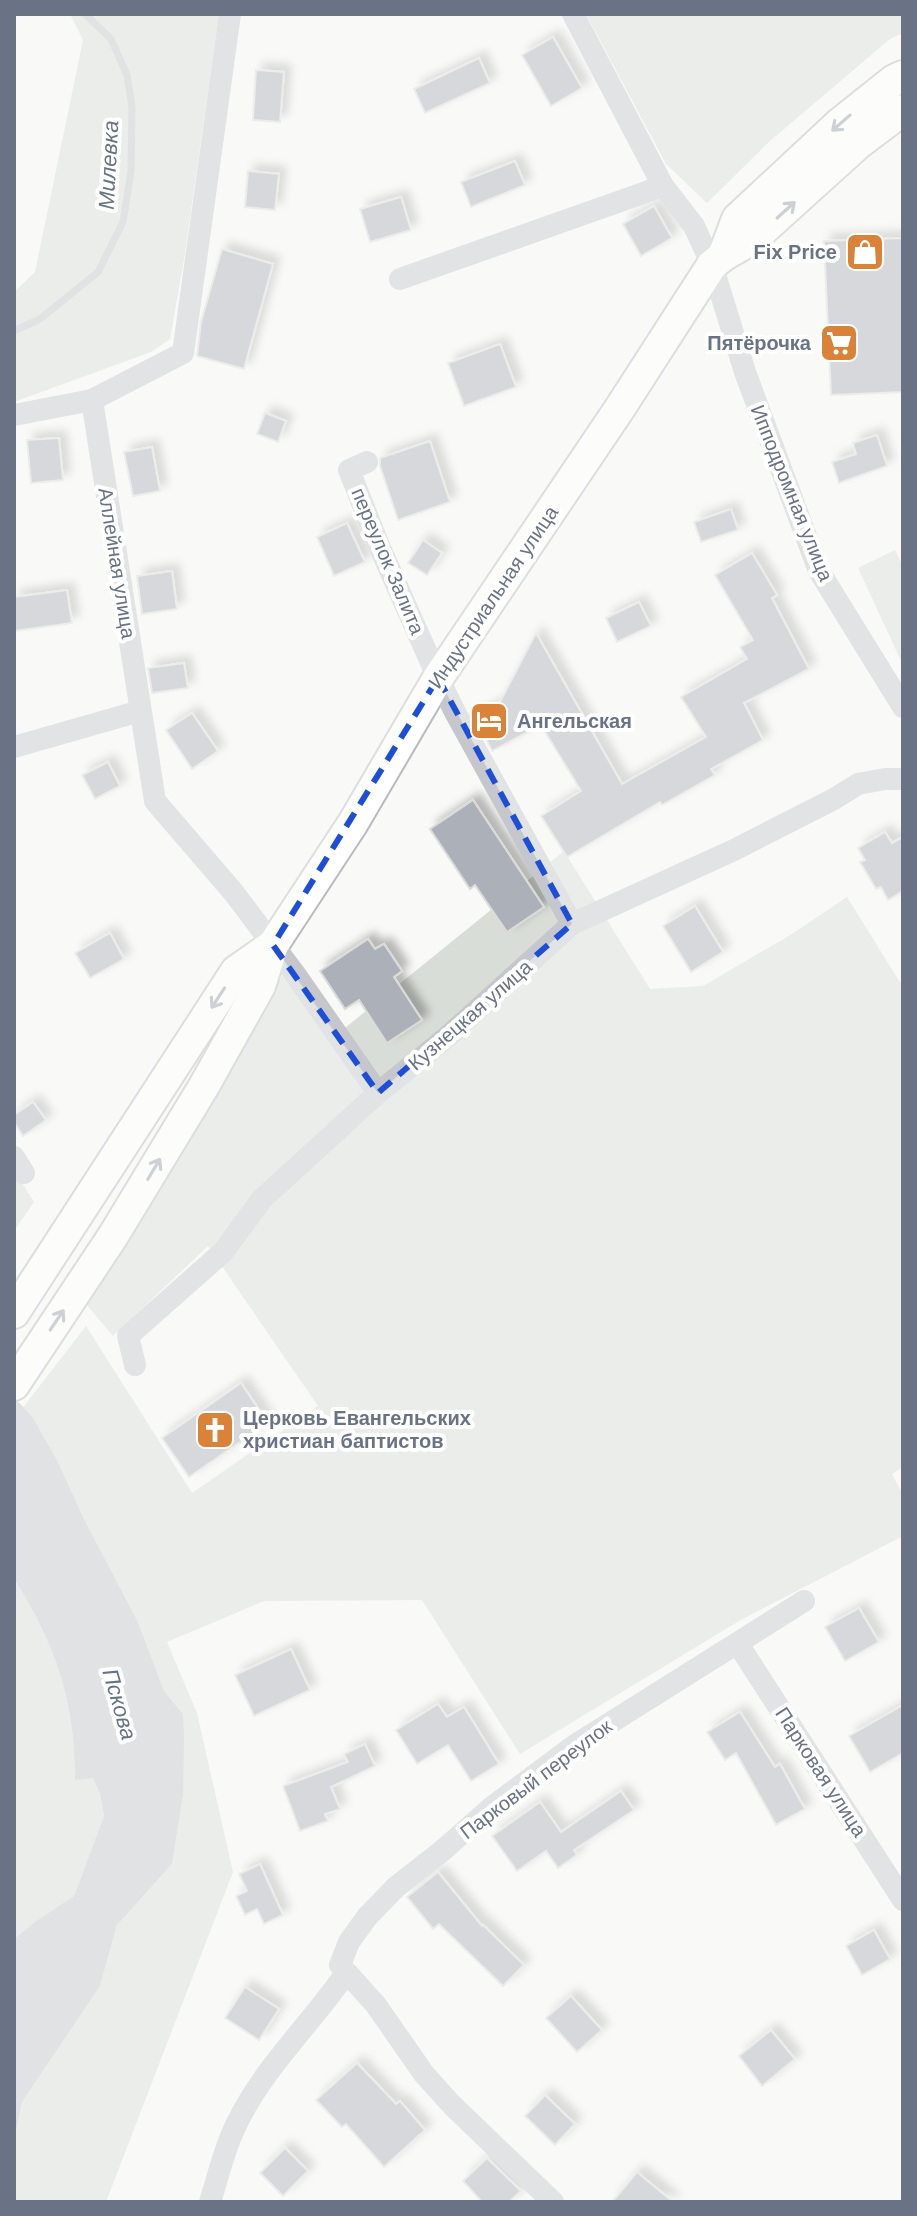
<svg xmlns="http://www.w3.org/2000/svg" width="917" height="2216" viewBox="0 0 917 2216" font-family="Helvetica,sans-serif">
	<defs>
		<filter id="shadow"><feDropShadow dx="7" dy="-7" stdDeviation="4" flood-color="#0004"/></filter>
	</defs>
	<rect width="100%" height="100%" fill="#f9f9f7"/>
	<g fill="#d8ded7">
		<path d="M70,14H219L184,260L170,339L151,352L14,402V292L35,272L83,40Z"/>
		<path d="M586,14H903V33L890,39L770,141L707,203L666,164Z"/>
		<path d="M895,550L903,566V665L858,568Z"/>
		<path d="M564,851L650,989L703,986L792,934L847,897L903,987V1467L892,1474L903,1495V1536L739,1621L520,1754L422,1600L264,1601L167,1642L197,1713L233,1872L106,2202H14V2141L22,2102L100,1986L117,1925L172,1864L183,1796V1714L164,1691L138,1622L84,1519L57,1460L33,1418L21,1410L86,1326L192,1493L318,1406L208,1246L113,1336L85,1303L202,1113L284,973L335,1036Z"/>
		<path d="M14,1170L34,1202L14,1231Z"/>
		<path d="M14,1578C56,1644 75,1701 75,1780L93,1777L100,1794L104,1816L74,1896L36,1921L14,1939Z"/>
	</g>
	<path fill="#c0c5cd" d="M14,1397L33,1418L57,1460L84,1519L138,1622L164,1691L183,1714L184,1736L183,1796L172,1864L117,1925L100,1986L22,2102L14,2141V1939L36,1921L74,1896L104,1816L100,1794L93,1778L75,1780C75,1700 56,1646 14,1578Z"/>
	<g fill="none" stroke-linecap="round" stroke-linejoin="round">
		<path stroke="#c0c5cd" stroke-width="7" d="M14,331L40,319L98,272L123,222L131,171L132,107L127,75L111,39L85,14"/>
	</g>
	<g fill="#acb0b9" stroke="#dbdbd9" stroke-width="2" filter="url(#shadow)">
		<path d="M553,37L582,88L551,106L522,55Z"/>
		<path d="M479,58L490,83L425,113L414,89Z"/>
		<path d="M256,70L284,72L280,122L253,120Z"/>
		<path d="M515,161L525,185L471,207L461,182Z"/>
		<path d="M248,171L279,174L275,210L245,207Z"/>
		<path d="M401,197L411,230L370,242L360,209Z"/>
		<path d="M654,206L672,238L641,256L623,224Z"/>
		<path d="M903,238V392L831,395L824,241Z"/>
		<path d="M222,249L273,264L244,369L197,356L201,322Z"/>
		<path d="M500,344L516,387L464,406L448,363Z"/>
		<path d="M265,413L286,421L278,442L257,434Z"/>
		<path d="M877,435L887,466L839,483L832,462L856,454L853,443Z"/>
		<path d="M59,438L63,480L31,483L27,440Z"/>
		<path d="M430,441L450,502L398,520L380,466V458Z"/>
		<path d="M152,447L160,491L133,496L124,452Z"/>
		<path d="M731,509L738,530L701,542L694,522Z"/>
		<path d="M347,523L365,562L334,576L317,537Z"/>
		<path d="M423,540L442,553L427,575L408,563Z"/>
		<path d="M752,553L777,595L772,598L809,669L744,703L763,740L711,769L715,775L662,805L660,802L567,857L541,816L581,791L541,725L492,751L475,716L499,704L536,633L622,784L706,737L681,697L747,659L740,647L753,640L715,575Z"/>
		<path d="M172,571L177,609L142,614L137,576Z"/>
		<path d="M67,590L72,623L14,631V597Z"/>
		<path d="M639,602L651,626L617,642L606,618Z"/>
		<path d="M184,663L188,688L152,693L148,668Z"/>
		<path d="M192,713L218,751L192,769L166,730Z"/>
		<path d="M108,762L120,786L95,799L82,775Z"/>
		<path d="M473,800L544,907L507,932L475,885L470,889L430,829Z"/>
		<path d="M885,832L892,843L903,837V891L888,900L881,887L876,889L860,862L865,860L858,848Z"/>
		<path d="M695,906L723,952L691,972L663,926Z"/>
		<path d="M110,933L124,959L90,978L75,953Z"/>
		<path d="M368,939L375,949L384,944L402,971L394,977L422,1020L387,1043L359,1000L345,1009L320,971Z"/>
		<path d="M33,1102L46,1120L23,1136L14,1122V1115Z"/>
		<path d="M241,1383L268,1423L189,1477L162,1438Z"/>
		<path d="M859,1608L879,1642L845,1661L825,1627Z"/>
		<path d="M291,1649L310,1690L254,1716L235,1675Z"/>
		<path d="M438,1704L447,1717L464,1707L499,1764L471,1781L448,1745L417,1764L396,1730Z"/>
		<path d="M903,1705V1753L870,1772L849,1736Z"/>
		<path d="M740,1712L775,1767L780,1764L805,1809L776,1825L736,1753L725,1760L707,1732Z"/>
		<path d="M365,1744L375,1766L331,1787L340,1809L325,1814L328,1821L300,1831L283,1786L348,1762L344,1754Z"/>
		<path d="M621,1791L634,1810L574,1850L577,1855L558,1868L546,1851L517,1871L492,1836L540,1802L561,1832Z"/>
		<path d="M260,1864L283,1915L264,1924L257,1909L245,1915L236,1896L247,1891L239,1874Z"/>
		<path d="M438,1872L482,1926L483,1925L524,1965L503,1986L439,1924L433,1929L407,1897Z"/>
		<path d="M874,1930L890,1959L862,1975L846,1946Z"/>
		<path d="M245,1987L279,2009L259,2040L225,2018Z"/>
		<path d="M571,1996L602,2030L577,2052L546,2018Z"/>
		<path d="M771,2030L795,2059L762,2086L739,2056Z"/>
		<path d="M357,2063L396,2104L400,2101L425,2130L384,2167L346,2124L342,2127L316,2100Z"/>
		<path d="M545,2095L575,2124L555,2145L525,2116Z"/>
		<path d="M285,2148L308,2171L283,2196L260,2173Z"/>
		<path d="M487,2158L521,2191L509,2202H482L463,2181Z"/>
		<path d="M637,2172L673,2202H612Z"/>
	</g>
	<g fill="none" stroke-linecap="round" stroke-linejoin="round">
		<g stroke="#b8bac0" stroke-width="34">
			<g id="secondary">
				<path d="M723,256L737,219L840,123L894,80L903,76"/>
				<path d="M14,1313L236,971L273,945"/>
				<path d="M14,1385L113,1236L204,1086L260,986L273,945L353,823L438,678L620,408L712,265L723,256L754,238L858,144L903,110"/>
			</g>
		</g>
		<g stroke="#c5c7cc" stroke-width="22">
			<path d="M230,14L183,353L92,400L155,801L234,893L295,974L378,1093"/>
			<path d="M573,14L663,186L694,226L712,265L745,372L819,571L903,707"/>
			<path d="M400,279L663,186"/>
			<path d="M14,415L92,400"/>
			<path d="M367,462L349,470L380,548L438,678L456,714L572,924"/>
			<path d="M14,747L140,711"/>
			<path d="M14,1157L24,1173"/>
			<path d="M135,1365L128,1336L223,1252L262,1199L378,1093L447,1037L572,924L734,850L834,799L858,784L885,779H903"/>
			<path d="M738,1644L903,1900"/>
			<path d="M210,2202C218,2177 224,2149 236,2125C263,2068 311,2024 346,1973"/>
			<path d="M553,2202L452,2105L424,2074L376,2005L340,1965L349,1942L367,1917L396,1887L442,1851L492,1807L575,1745L804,1601"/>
		</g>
		<use href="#secondary" stroke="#fff" stroke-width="30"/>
	</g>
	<defs><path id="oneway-shaft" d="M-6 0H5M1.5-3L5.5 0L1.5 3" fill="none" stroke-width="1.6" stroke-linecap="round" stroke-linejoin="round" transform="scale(2)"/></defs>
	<g stroke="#979daa">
		<use href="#oneway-shaft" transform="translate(841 123) rotate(139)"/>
		<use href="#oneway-shaft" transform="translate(786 210) rotate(-42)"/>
		<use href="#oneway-shaft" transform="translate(218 998) rotate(123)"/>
		<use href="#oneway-shaft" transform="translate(154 1169) rotate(-59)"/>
		<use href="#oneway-shaft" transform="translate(57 1320) rotate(-56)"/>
	</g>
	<path d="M0 0H917V2216H0ZM438,678L572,924L378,1093L273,945Z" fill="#f9f9f7" fill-opacity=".55" fill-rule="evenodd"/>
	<path fill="none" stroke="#1d4ed8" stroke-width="6" stroke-dasharray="16 10" stroke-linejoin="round" d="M438,678L572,924L378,1093L273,945Z"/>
	<defs>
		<g id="shop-square" transform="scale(2)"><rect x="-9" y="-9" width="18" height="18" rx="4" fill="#d98238" stroke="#fff"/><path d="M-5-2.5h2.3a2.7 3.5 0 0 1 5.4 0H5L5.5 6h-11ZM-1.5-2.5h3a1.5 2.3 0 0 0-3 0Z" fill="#fff"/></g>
		<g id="supermarket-square" transform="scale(2)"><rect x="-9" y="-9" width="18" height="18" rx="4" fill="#d98238" stroke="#fff"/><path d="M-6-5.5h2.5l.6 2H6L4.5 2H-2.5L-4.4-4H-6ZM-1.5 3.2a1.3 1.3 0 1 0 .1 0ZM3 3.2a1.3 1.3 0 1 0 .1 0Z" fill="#fff"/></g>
		<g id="hotel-square" transform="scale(2)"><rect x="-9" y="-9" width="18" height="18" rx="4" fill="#d98238" stroke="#fff"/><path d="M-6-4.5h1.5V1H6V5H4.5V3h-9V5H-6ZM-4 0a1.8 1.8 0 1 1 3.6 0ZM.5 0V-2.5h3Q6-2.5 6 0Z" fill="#fff"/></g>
		<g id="church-square" transform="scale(2)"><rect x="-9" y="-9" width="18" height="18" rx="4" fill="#d98238" stroke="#fff"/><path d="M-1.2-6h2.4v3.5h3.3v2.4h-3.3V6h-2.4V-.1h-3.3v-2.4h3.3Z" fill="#fff"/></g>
	</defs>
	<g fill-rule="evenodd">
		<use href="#shop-square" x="865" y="252"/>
		<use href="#supermarket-square" x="839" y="343"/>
		<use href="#hotel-square" x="489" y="721"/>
		<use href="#church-square" x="215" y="1430"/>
	</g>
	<g text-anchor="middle" stroke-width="8" stroke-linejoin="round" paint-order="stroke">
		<g font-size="20" font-weight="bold" fill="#6a7386" stroke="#fff" text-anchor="end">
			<text x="837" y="259">Fix Price</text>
			<text x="811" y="350">Пятёрочка</text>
			<text x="517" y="728" text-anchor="start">Ангельская</text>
			<text x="243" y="1425" text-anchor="start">Церковь Евангельских<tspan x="243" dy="23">христиан баптистов</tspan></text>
		</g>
		<g font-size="20" fill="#6a7386" stroke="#fff">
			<text transform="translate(792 493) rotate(68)" y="7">Ипподромная улица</text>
			<text transform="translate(388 561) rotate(67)" y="7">переулок Залита</text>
			<text transform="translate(117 563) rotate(81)" y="7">Аллейная улица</text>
			<text transform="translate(493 597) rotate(-56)" y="7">Индустриальная улица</text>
			<text transform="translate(470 1015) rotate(-41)" y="7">Кузнецкая улица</text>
			<text transform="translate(821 1772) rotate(57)" y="7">Парковая улица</text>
			<text transform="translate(536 1779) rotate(-37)" y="7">Парковый переулок</text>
		</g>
		<g font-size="22" font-style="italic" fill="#667381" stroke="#fff">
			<text transform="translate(108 165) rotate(-87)" y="8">Милевка</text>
			<text transform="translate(120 1704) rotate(74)" y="8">Пскова</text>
		</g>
	</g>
	<rect width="917" height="2216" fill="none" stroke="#6a7386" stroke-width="32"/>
</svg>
